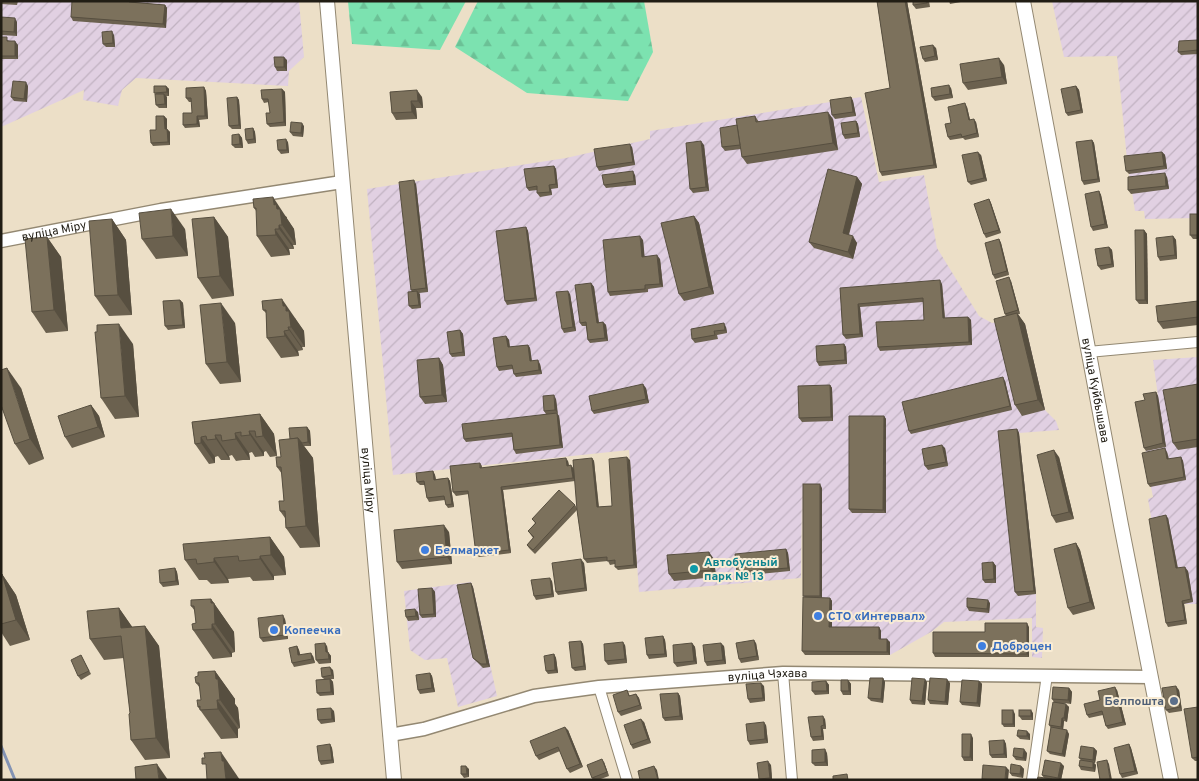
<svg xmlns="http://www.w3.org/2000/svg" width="1199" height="781" viewBox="0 0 1199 781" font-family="Overpass,sans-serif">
	<defs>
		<pattern id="industrial-furrows" width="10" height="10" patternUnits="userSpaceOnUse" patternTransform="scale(1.25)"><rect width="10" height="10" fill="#e1d0e2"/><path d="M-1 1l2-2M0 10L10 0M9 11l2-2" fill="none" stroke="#c1b2c1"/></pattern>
		<pattern id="forest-firs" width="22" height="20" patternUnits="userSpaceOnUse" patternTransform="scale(1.25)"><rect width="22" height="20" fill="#7ce2b0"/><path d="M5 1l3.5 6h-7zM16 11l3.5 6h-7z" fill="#6bc196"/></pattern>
	</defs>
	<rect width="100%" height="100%" fill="#ecdfc7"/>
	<g fill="url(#industrial-furrows)">
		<path d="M1,1H299L304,57L289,71L288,86L136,78L122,90L118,106L83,100L84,90L1,127Z"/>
		<path d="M1052,1H1198V218L1145,219L1144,211H1135L1127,160L1117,56L1064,57Z"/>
		<path d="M861,97L879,182L924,175L937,248L979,316L992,323L1012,319L1025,324L1045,410L1056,421L1059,430L1019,433L1036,594V627L1043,628L1042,658L1032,657V618L944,622L931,632L890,655H805L802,480L801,578L639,592L629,450L393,475L367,189L566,158L650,139V131Z"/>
		<path d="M1198,357V604H1184L1152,522L1148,499L1153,497L1145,457L1146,451L1145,398L1158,396L1153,360Z"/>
		<path d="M471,582L473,587L497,696L458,707L447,658L425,660L410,650L404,591Z"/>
	</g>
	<g fill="url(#forest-firs)">
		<path d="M348,1H466L440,50L352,44Z"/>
		<path d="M478,1H644L653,52L628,101L527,93L455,47Z"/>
	</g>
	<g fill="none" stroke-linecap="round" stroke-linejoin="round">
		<path stroke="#8393b4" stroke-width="3" d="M1,746L15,780"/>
		<g stroke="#938872" stroke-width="12">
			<g id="minor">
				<path d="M1088,352L1198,342"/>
				<path d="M783,673L792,780"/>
				<path d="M599,687L627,780"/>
				<path d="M1032,780L1047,675"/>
			</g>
		</g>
		<g stroke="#938872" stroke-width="15">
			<g id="tertiary">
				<path id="s1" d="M1,241L161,210L342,182"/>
				<path id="s2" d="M390,735L424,729L534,696L599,687L783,673L1151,677"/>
			</g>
		</g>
		<g stroke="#938872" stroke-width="16">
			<g id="secondary">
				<path id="s3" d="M327,1L394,780"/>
				<path id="s4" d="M1023,1L1121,525L1171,780"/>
			</g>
		</g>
		<use href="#minor" stroke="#fff" stroke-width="10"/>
		<use href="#tertiary" stroke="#fff" stroke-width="12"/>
		<use href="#secondary" stroke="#fff" stroke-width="14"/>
	</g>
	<g fill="#6b614f">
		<path d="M1,1H18L17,5L1,4Z"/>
		<path d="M877,1H907L937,168L882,176L880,172L890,88Z"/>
		<path d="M929,1L930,7L916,9L913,5Z"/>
		<path d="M949,1H966L950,4Z"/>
		<path d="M132,2L165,5L167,8L166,28L73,21L71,17Z"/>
		<path d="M1,17L17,22V36L1,35Z"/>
		<path d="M114,35L115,47H106L103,44Z"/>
		<path d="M1,37L18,45V59H1Z"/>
		<path d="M1198,40V54L1181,55L1178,52Z"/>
		<path d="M936,48L938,60L925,62L923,59Z"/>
		<path d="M287,60V71H277L275,67Z"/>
		<path d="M1004,65L1007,84L968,90L963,83Z"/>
		<path d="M28,86L27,102L14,101L11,97Z"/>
		<path d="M166,86L169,89V96H166L167,97V108H159L156,105V94L154,93Z"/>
		<path d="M1076,86L1079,90L1083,113L1068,116L1066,113Z"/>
		<path d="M204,87L206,91L208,119L199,120L200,127L185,128L183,125L192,113V102H189L186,98Z"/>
		<path d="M951,88L953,98L935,101L932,97Z"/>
		<path d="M282,89L285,92L286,126L270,127L267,124L270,113L269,102L264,103L262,99Z"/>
		<path d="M390,92L422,97L423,108H416L417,119L396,120L392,113Z"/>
		<path d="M237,97L239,100L241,129H232L229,126Z"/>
		<path d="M851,97L853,101L856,116L835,119L832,115Z"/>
		<path d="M967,107L970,120L976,122L979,137L965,140L963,138L950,140L948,137L951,123Z"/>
		<path d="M164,116L167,119V129L170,132V145L153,146L151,143L156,130Z"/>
		<path d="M755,116L759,122L833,119L838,150L747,164L742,157L741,149L725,151L722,147L737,125Z"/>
		<path d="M856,121L858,124L860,137L845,139L843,135Z"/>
		<path d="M304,126L303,137L293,136L290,132Z"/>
		<path d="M253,128L255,132L256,143L248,144L246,140Z"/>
		<path d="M239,134L242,138L243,148H235L232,145Z"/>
		<path d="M1092,140L1094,143L1100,182L1084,185L1082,181Z"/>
		<path d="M288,142L289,153L281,154L278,150Z"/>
		<path d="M704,145L709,191L693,193L690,189Z"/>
		<path d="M632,147L635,165L599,171L597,167Z"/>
		<path d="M1162,152L1165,155L1167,169L1129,174L1126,171Z"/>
		<path d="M981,155L987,181L971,185L968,182Z"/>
		<path d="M554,166L556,169L558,188L551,189L552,195L540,197L537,193V190L529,191L527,188Z"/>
		<path d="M635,175L636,185L606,188L604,185Z"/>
		<path d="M857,177L862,184L849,235L857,243L853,259L814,248L809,242Z"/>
		<path d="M1167,177L1169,189L1131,194L1128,190Z"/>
		<path d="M416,184L428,292L419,293L421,308L412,309L409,306L412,291L411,290Z"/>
		<path d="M1099,191L1101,195L1108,228L1093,231L1091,227Z"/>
		<path d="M253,199L287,217V219L294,229L296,245H293L294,249H289L290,255L271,257L257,236V212L254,208Z"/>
		<path d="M989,199L991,203L1001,233L986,238L984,234Z"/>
		<path d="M1198,214V239H1193L1190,235Z"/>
		<path d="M694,216L699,223L714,294L684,301L679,294Z"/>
		<path d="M214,217L228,237L234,296L212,299L198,278Z"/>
		<path d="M112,219L126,240L132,315L109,316L95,296Z"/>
		<path d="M526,227L528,231L537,301L507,305L505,301Z"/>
		<path d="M185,229L188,256L156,259L142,239Z"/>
		<path d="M1144,230L1147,234L1148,304H1139L1136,300Z"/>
		<path d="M1173,236L1176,240L1177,259L1160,261L1158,257Z"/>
		<path d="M47,237L61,257L68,331L46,333L32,312Z"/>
		<path d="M999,239L1001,243L1009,275L995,279L993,275Z"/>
		<path d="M643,240L644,257L660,259L663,287L648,289V292L610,296L608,292Z"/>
		<path d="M1109,247L1112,250L1114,267L1101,270L1098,266Z"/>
		<path d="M1011,281L1020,314H1018L1025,324L1045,410L1022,416L1015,405L1006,316L1005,314Z"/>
		<path d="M591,283L594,287L599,322H603L606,325L608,341L590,343L588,340L586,326H582L580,323Z"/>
		<path d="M942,284L945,318L968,317L971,320L972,345L880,351L878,347L924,320L923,302L860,307L863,337L846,339L843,335L840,288Z"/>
		<path d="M570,294L576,331L564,333L562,329Z"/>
		<path d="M180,300L183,303L185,328L168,330L165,326Z"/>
		<path d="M262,301L296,319V320L304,331L305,347H302L303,350L298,351L299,356L281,358L267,338L266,313L263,310Z"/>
		<path d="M1198,301V325L1163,329L1158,322Z"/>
		<path d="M235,323L241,382L220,384L206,364Z"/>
		<path d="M726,327L727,333L717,335L718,339L695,343L692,339Z"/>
		<path d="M460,330L463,334L465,356L452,357L450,354Z"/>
		<path d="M506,336L509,340L510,347L528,345L530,348L532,361L540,364L542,374L516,377L514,374L513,369L499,371L497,367Z"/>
		<path d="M133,344L139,417L115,419L101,398Z"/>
		<path d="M844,344L846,347L847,364L819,366L817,362Z"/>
		<path d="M439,358L443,365L447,402L425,404L420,397Z"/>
		<path d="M1005,381L1012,410L911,434L909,431Z"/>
		<path d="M1198,384V447L1178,450L1173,443Z"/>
		<path d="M830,385L832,388L833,421L802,422L799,418Z"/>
		<path d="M21,388L44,459L29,465L15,444Z"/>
		<path d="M646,388L649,403L594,414L592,411Z"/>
		<path d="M1156,392L1158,396L1166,447L1146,451L1144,448L1145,400Z"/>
		<path d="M556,399L557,414L559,416L563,448L516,454L514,450L512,437L466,442L464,439L546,414L544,411Z"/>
		<path d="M91,405L99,416L105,437L72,448L65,437Z"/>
		<path d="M260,414L274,434L277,456L270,457L266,451L264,452V456L255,457L252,452L249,453L250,460H243L236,461L232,455L229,456L230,460H221L218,456L215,457V463L209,464L195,444L192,422Z"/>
		<path d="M884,416L886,419V513H852L849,509Z"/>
		<path d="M307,427L310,431L311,446H304L313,458L320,547L300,548L286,528L285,518L280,511L284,501L282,474L277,467L281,457L290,439Z"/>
		<path d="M1017,429L1019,433L1036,594L1018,596L1015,592Z"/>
		<path d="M945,448L948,466L928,470L925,466Z"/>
		<path d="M1167,452L1169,459L1181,457L1183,461L1186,480L1150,487L1148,484Z"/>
		<path d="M1059,457L1074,519L1056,523L1052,516Z"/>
		<path d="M592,458L594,461L599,507L612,506L630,460L637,568L618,570L615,567V564L610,565L608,561L587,563L584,559L577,510L535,554L529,548L527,545L533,538L528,531L535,523L532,519L575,505L577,508L575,481L503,490L511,553L479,557L476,554L469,494L456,496L453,492L480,463L482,466V468L568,461L569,465L574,469Z"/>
		<path d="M433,471L435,475L436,479L448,478L450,481L454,507L448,508L446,505L445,500L429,502L427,498L425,485H420L417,482Z"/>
		<path d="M822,488V598H830L832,601V627H879L881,631V639L890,642V655H805L802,651L805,597L803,596Z"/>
		<path d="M1168,518L1178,568L1188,571L1193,602L1184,604L1187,624L1168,627L1166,623Z"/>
		<path d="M449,532L452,564L402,569L397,562Z"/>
		<path d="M270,537L284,557L286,575L274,576V580L253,581L250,577L228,579L229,583L211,584L207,580H199L185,560Z"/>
		<path d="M1076,543L1080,550L1095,609L1073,615L1068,608Z"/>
		<path d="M786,549L788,553L790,571L740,576L737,572Z"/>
		<path d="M714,559L716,577L674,581L669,574Z"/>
		<path d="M993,562L996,566V583H985L983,580Z"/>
		<path d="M584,563L587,591L558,595L556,592Z"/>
		<path d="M175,568L177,572L179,585L163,587L160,583Z"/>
		<path d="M2,574L16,595L30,640L10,646L1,632Z"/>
		<path d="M552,581L554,597L536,600L534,596Z"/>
		<path d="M471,583L473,587L490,667L483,668L473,658Z"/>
		<path d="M432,588L435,592L436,617L422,618L420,615Z"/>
		<path d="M211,599L234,632L235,652L232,653V657L213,659L193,630L196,623L195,611L191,606Z"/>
		<path d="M990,603L989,613L969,611L967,607Z"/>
		<path d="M119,608L132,627L145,626L159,646L170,758L145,760L131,740L130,713L124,658L104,660L90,639Z"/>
		<path d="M418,612L419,620L408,621L406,617Z"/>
		<path d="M285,619L288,639L263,642L260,638Z"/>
		<path d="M1029,627V657H935L933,653L985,632Z"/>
		<path d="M663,636L665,640L667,657L649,659L647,655Z"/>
		<path d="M581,641L583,644L586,670L575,671L572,668Z"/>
		<path d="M692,643L695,647L697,664L677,667L674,663Z"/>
		<path d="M756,643L759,660L741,663L739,659Z"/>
		<path d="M625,645L627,663L608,665L605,661Z"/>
		<path d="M297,646L299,650L300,655L313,656L315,663L294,667L292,663Z"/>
		<path d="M327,646L328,652L331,656V663L319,664L316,660Z"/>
		<path d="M724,646L726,664L707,666L705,662Z"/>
		<path d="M554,654L556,658L558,673L548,674L546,671Z"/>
		<path d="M81,655L91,674L81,680L78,676Z"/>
		<path d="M333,670L334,679H331L333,682L334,695L320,696L317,693L324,679L322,677Z"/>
		<path d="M215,671L235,699V704L238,708L240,728L238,729V738L221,739L198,707L201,700L200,688L196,683L198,676Z"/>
		<path d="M430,673L432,676L435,692L420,694L418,690Z"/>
		<path d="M883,678L885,682L883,703L871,701L868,698Z"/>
		<path d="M848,680L851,684V695H843L841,691Z"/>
		<path d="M826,681L829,685V694L815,695L812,691Z"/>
		<path d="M979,681L982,684L980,707L962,705L960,702Z"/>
		<path d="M927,682L925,705L912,704L910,700Z"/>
		<path d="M950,683L948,705L930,704L928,700Z"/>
		<path d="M764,686L765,701L750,703L748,699Z"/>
		<path d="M1069,688L1072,692L1071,704L1064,703L1069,707L1067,722L1064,721L1063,729L1069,734L1065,757L1050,754L1047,751L1051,728L1049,725L1054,702L1052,699Z"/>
		<path d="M627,690L630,696L636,694L639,698L642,709L621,716L618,712Z"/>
		<path d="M1117,690L1126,725L1108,729L1106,726L1103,715L1089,718L1087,715L1100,700Z"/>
		<path d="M1179,690L1182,711L1169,713L1166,710Z"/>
		<path d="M678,693L680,696L683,720L665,721L663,718Z"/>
		<path d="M1198,707V761H1195L1192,758Z"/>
		<path d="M334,711L335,722L321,724L318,720Z"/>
		<path d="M1033,713V720H1022L1019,716Z"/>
		<path d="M1015,714V727H1004L1002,724Z"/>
		<path d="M825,719L826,729H823L824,740L813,741L811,737Z"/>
		<path d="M644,722L651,743L633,749L631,745Z"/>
		<path d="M766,725L768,743L750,745L748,741Z"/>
		<path d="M568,730L583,767L570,773L567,769L560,751L539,760L536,756Z"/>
		<path d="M1030,734V740L1020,739L1017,736Z"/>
		<path d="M973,738V761H964L962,757Z"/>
		<path d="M1004,740L1006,744L1007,758H992L990,755Z"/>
		<path d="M330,744L332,748L334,763L321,765L319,761Z"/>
		<path d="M1129,744L1131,748L1138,774L1122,778L1120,774Z"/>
		<path d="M1094,748L1097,751L1095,763H1094L1096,765L1095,772L1081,770L1079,766L1081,760L1079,758Z"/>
		<path d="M827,753L828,766H815L812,763Z"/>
		<path d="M1027,753L1026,761L1016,760L1013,756Z"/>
		<path d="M604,762L609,776L598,780H593L592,778Z"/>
		<path d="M771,765L772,780H759V779Z"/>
		<path d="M1021,766L1024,769L1023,778L1012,776L1010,773Z"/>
		<path d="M1064,766L1061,780H1037L1044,778L1042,775Z"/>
		<path d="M469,769V777L464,778L461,774Z"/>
	</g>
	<g fill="#574f40">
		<path d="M905,1H907L937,168L934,165Z"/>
		<path d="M165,5L167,8L166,28L163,24Z"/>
		<path d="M15,18L17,22V36L14,32Z"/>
		<path d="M112,31L114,35L115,47L113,43Z"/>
		<path d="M15,41L18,45V59L15,56Z"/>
		<path d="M933,45L936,48L938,60L935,56Z"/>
		<path d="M284,57L287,60V71L284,67Z"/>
		<path d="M999,58L1004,65L1007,84L1002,77Z"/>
		<path d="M26,82L28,86L27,102L24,99Z"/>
		<path d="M949,85L951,88L953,98L950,94Z"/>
		<path d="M166,86L169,89V96L167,92Z"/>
		<path d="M1076,86L1079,90L1083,113L1081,110Z"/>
		<path d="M204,87L206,91L208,119L205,116Z"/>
		<path d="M282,89L285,92L286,126L284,122Z"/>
		<path d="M417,90L422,97L423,108L418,101Z"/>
		<path d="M164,94L167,97V108L165,104Z"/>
		<path d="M237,97L239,100L241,129L239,125Z"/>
		<path d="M851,97L853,101L856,116L853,112Z"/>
		<path d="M411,101L416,108L417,119L412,112Z"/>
		<path d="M965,103L967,107L971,124L969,120Z"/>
		<path d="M828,112L833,119L838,150L833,143Z"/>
		<path d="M164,116L167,119V133L165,129Z"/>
		<path d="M197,116L199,120L200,127L197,124Z"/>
		<path d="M974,119L976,122L979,137L977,133Z"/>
		<path d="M856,121L858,124L860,137L858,133Z"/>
		<path d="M302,123L304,126L303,137L301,133Z"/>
		<path d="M253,128L255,132L256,143L254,139Z"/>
		<path d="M167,129L170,132V145L168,142Z"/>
		<path d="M239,134L242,138L243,148L240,144Z"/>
		<path d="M286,139L288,142L289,153L287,150Z"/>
		<path d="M1092,140L1094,143L1100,182L1098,179Z"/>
		<path d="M701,141L704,145L709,191L706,187Z"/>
		<path d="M630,144L632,147L635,165L633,162Z"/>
		<path d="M978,152L981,155L987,181L984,178Z"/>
		<path d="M1162,152L1165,155L1167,169L1164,166Z"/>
		<path d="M554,166L556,169L558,188L556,184Z"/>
		<path d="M633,171L635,175L636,185L634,181Z"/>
		<path d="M1165,173L1167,177L1169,189L1166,186Z"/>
		<path d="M857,177L862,184L847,240L843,233Z"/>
		<path d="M414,180L416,184L428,292L426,288Z"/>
		<path d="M549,185L551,189L552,195L550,192Z"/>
		<path d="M1099,191L1101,195L1108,228L1105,224Z"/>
		<path d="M273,197L294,229L296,245L282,225L274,205Z"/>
		<path d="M989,199L991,203L1001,233L999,230Z"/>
		<path d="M171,209L185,229L188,256L173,236Z"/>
		<path d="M694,216L699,223L714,294L709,287Z"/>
		<path d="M214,217L228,237L234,296L220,276Z"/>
		<path d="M112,219L126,240L132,315L118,295Z"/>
		<path d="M279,225L293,245L294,249L279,229Z"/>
		<path d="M526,227L528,231L537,301L535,298Z"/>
		<path d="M275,229L289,249L290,255L276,235Z"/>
		<path d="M1144,230L1147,234L1148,304L1145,300Z"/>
		<path d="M640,236L643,240L645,260L642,257Z"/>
		<path d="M853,236L857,243L853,259L848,252Z"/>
		<path d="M1173,236L1176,240L1177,259L1175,255Z"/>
		<path d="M47,237L61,257L68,331L54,310Z"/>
		<path d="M999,239L1001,243L1009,275L1007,271Z"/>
		<path d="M1109,247L1112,250L1114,267L1112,264Z"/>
		<path d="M657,255L660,259L663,287L660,284Z"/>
		<path d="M1009,277L1011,281L1020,314L1018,310Z"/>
		<path d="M940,280L942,284L945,322L943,318Z"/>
		<path d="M591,283L594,287L599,326L597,323Z"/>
		<path d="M417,291L420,294L421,308L419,305Z"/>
		<path d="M568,291L570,294L576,331L573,327Z"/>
		<path d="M282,299L304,331L305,347L291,327L283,306Z"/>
		<path d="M180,300L183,303L185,328L183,325Z"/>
		<path d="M221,303L235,323L241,382L227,362Z"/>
		<path d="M858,304L860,307L863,337L860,334Z"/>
		<path d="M1017,313L1025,324L1045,410L1038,400Z"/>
		<path d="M968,317L971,320L972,345L969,342Z"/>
		<path d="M603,322L606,325L608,341L605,338Z"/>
		<path d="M724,323L726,327L727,333L725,330Z"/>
		<path d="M119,324L133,344L139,417L125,396Z"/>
		<path d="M288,327L302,347L303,350L289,330Z"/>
		<path d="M460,330L463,334L465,356L463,352Z"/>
		<path d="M284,331L298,351L299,356L285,336Z"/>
		<path d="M506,336L509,340L510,351L508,347Z"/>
		<path d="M844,344L846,347L847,364L845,360Z"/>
		<path d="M528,345L530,348L532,365L530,361Z"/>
		<path d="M439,358L443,365L447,402L442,395Z"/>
		<path d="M538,360L540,364L542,374L539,370Z"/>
		<path d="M7,368L21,388L44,459L30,439Z"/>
		<path d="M1003,377L1005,381L1012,410L1010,406Z"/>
		<path d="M643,384L646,388L649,403L646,399Z"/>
		<path d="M830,385L832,388L833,421L831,417Z"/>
		<path d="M1156,392L1158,396L1166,447L1163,443Z"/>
		<path d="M554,395L556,399L558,414L555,410Z"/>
		<path d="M91,405L99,416L105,437L98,427Z"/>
		<path d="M557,413L559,416L563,448L560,445Z"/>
		<path d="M260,414L274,434L277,456L263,436Z"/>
		<path d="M884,416L886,419V513L883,510Z"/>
		<path d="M307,427L310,431L311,446L308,442Z"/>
		<path d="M1017,429L1019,433L1036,594L1034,591Z"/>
		<path d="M249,431L264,452V456L250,435Z"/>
		<path d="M235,433L249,453L250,460L236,439Z"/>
		<path d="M215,435L229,456L230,460L216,439Z"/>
		<path d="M201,437L215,457V463L201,443Z"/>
		<path d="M298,438L313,458L320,547L306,526Z"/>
		<path d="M942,445L945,448L948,466L946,462Z"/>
		<path d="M1165,448L1167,452L1169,463L1167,459Z"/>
		<path d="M1054,450L1059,457L1074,519L1069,512Z"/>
		<path d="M627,457L630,460L637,568L634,565Z"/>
		<path d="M1181,457L1183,461L1186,480L1184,477Z"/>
		<path d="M566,458L568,461L569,469L567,466Z"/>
		<path d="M592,458L594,461L599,511L597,507Z"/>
		<path d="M571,465L574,469L575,481L573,478Z"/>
		<path d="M433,471L435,475L436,483L434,480Z"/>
		<path d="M448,478L450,481L454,507L452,504Z"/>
		<path d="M820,484L822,488V599L820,596Z"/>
		<path d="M501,487L503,490L511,553L509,550Z"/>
		<path d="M1166,515L1168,518L1178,571L1176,568Z"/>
		<path d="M444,525L449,532L452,564L447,557Z"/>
		<path d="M270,537L284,557L286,575L271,555Z"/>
		<path d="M1076,543L1080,550L1095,609L1090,602Z"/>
		<path d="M786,549L788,553L790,571L788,568Z"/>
		<path d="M709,552L714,559L716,577L711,570Z"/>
		<path d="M260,556L274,576V580L260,559Z"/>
		<path d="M214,558L228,579L229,583L214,562Z"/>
		<path d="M581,559L584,563L587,591L585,588Z"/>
		<path d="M993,562L996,566V583L994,579Z"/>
		<path d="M1185,567L1188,571L1193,602L1191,599Z"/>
		<path d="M175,568L177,572L179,585L176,581Z"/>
		<path d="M2,574L16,595L30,640L16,620Z"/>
		<path d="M550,578L552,581L554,597L552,594Z"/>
		<path d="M471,583L473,587L490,667L487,664Z"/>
		<path d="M432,588L435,592L436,617L434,614Z"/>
		<path d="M830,598L832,601V630L829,627Z"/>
		<path d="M211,599L234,632L235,652L215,624Z"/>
		<path d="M988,600L990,603L989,613L987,609Z"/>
		<path d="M1182,601L1184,604L1187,624L1185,620Z"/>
		<path d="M119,608L133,628H121Z"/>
		<path d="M415,609L418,612L419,620L416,616Z"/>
		<path d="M283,615L285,619L288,639L285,635Z"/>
		<path d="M1027,623L1029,627V657L1027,654Z"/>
		<path d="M212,624L232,653V657L212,629Z"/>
		<path d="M145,626L159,646L170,758L156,738Z"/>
		<path d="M879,627L881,631V642L879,639Z"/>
		<path d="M663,636L665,640L667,657L665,654Z"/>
		<path d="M887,639L890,642V655L887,652Z"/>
		<path d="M754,640L756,643L759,660L757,656Z"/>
		<path d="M581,641L583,644L586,670L584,666Z"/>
		<path d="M623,642L625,645L627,663L625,659Z"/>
		<path d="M325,643L327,646L328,656L326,652Z"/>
		<path d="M692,643L695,647L697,664L694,661Z"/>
		<path d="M721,643L724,646L726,664L723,660Z"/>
		<path d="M297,646L299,650L301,658L298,655Z"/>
		<path d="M328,652L331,656V663L329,659Z"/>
		<path d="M311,653L313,656L315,663L312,659Z"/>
		<path d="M554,654L556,658L558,673L555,670Z"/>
		<path d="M330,667L333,670L334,679L332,675Z"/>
		<path d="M215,671L235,699V704L238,708L240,728L220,700L216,679Z"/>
		<path d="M430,673L432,676L435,692L432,688Z"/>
		<path d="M883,678L885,682L883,703L881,699Z"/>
		<path d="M330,679L333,682L334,695L331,692Z"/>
		<path d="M925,679L927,682L925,705L922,701Z"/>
		<path d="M947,679L950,683L948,705L945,702Z"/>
		<path d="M848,680L851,684V695L849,691Z"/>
		<path d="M826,681L829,685V694L827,691Z"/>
		<path d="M979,681L982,684L980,707L977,703Z"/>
		<path d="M761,683L764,686L765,701L763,698Z"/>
		<path d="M1176,686L1179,690L1182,711L1180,707Z"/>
		<path d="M1115,687L1117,690L1126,725L1123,722Z"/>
		<path d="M1069,688L1072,692L1071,704L1068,700Z"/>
		<path d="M678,693L680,696L683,720L680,716Z"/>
		<path d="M636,694L639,698L642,709L640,705Z"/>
		<path d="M217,700L238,729V738L218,709Z"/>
		<path d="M1066,704L1069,707L1067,722L1064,718Z"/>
		<path d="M331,708L334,711L335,722L332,719Z"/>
		<path d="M1013,710L1015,714V727L1013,724Z"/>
		<path d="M1031,710L1033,713V720L1031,716Z"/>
		<path d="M823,716L825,719L826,729L824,725Z"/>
		<path d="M1062,718L1064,721L1063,730L1061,727Z"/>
		<path d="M641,719L644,722L651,743L648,739Z"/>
		<path d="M764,722L766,725L768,743L765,739Z"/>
		<path d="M821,726L823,729L824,740L822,736Z"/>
		<path d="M565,727L568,730L583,767L580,764Z"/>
		<path d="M1067,730L1069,734L1065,757L1062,754Z"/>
		<path d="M1027,731L1030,734V740L1027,736Z"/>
		<path d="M971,734L973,738V761L970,757Z"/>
		<path d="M1004,740L1006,744L1007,758L1004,754Z"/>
		<path d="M330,744L332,748L334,763L332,760Z"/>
		<path d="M1129,744L1131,748L1138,774L1135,771Z"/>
		<path d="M1094,748L1097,751L1095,763L1093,760Z"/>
		<path d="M825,749L827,753L828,766L825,762Z"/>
		<path d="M1024,749L1027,753L1026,761L1023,758Z"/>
		<path d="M221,752L240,780H226L222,761Z"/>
		<path d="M602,759L604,762L609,776L607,772Z"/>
		<path d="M1107,760L1109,764L1112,780L1110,779Z"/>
		<path d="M768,761L771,765L772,780L770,778Z"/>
		<path d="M1093,762L1096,765L1095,772L1093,768Z"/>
		<path d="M1061,763L1064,766L1061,780H1060L1058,778Z"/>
		<path d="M157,764L168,780H159Z"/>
		<path d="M466,766L469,769V777L467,774Z"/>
		<path d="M654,766L657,770L659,780H658Z"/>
		<path d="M1021,766L1024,769L1023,778L1020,774Z"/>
		<path d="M1006,767L1009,770L1008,780H1005Z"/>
	</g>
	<g fill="#7c715c" stroke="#574f40">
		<path d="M72,1H129V2L165,5L163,24L71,17Z"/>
		<path d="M877,1H905L934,165L880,172L865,93L890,88Z"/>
		<path d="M913,1H927V3L913,5Z"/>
		<path d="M1,17L15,18L14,32L1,31Z"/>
		<path d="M112,31L113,43L103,44L102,32Z"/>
		<path d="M1,37H7V41H15V56H1Z"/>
		<path d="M1198,40V50L1178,52L1179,41Z"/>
		<path d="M933,45L935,56L923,59L920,47Z"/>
		<path d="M274,57H284V67H275Z"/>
		<path d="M999,58L1002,77L963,83L960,64Z"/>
		<path d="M13,81L26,82L24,99L11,97Z"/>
		<path d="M949,85L950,94L932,97L931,88Z"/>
		<path d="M154,86H166L167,92L154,93Z"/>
		<path d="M1076,86L1081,110L1066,113L1061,89Z"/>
		<path d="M204,87L205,116H197V124L183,125V113H192L191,98H186V88Z"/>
		<path d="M282,89L284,122L267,124L266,113H270L268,99H262L261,90Z"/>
		<path d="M417,90L418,101H411L412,112L392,113L390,92Z"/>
		<path d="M155,94H164L165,104L156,105Z"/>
		<path d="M237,97L239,125L229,126L227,98Z"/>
		<path d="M851,97L853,112L832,115L830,100Z"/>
		<path d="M965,103L969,120L974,119L977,133L962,137L961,134L948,137L945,124L951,123L948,107Z"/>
		<path d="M828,112L833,143L742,157L736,119L755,116L756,122Z"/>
		<path d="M156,116H164L165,129H167L168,142L151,143L150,130H156Z"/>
		<path d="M856,121L858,133L843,135L841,123Z"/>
		<path d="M291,122L302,123L301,133L290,132Z"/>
		<path d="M737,125L740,145L722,147L720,128Z"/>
		<path d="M253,128L254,139L246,140L245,129Z"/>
		<path d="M239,134L240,144L232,145V135Z"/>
		<path d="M286,139L287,150H278L277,140Z"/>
		<path d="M1092,140L1098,179L1082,181L1076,142Z"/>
		<path d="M701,141L706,187L690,189L686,143Z"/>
		<path d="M630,144L633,162L597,167L594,149Z"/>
		<path d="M978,152L984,178L968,182L962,155Z"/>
		<path d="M1162,152L1164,166L1126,171L1124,156Z"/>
		<path d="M554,166L556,184L549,185L550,192L537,193V186L527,188L524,169Z"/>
		<path d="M828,169L857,177L843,233L853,236L848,252L809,242Z"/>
		<path d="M633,171L634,181L604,185L602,175Z"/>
		<path d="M1165,173L1166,186L1128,190V177Z"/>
		<path d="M414,180L426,288L411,290L399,182Z"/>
		<path d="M1099,191L1105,224L1091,227L1085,194Z"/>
		<path d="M273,197L274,205L276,204L277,209H280L282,225H279V229H275L276,235L257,236L256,208H254L253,199Z"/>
		<path d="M989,199L999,230L984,234L974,204Z"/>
		<path d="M171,209L173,236L142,239L139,213Z"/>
		<rect x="1190" y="214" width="8" height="21"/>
		<path d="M694,216L709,287L679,294L661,223Z"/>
		<path d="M214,217L220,276L198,278L192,219Z"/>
		<path d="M112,219L118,295L95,296L89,221Z"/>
		<path d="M526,227L535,298L505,301L496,231Z"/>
		<path d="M1135,230H1144L1145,300H1136Z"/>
		<path d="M640,236L642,257L657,255L660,284L645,285V289L608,292L603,240Z"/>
		<path d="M1173,236L1175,255L1158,257L1156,238Z"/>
		<path d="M47,237L54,310L32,312L25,239Z"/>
		<path d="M999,239L1007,271L993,275L985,243Z"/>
		<path d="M1109,247L1112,264L1098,266L1095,249Z"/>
		<path d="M1009,277L1018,310L1005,314L996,281Z"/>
		<path d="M940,280L943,318L968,317L969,342L878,347L876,322L924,320L923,298L858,304L860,334L843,335L840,288Z"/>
		<path d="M591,283L597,323L603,322L605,338L588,340L586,322L580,323L575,285Z"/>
		<path d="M417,291L419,305L409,306L408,292Z"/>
		<path d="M568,291L573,327L562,329L556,292Z"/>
		<path d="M282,299L283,306H286V311H289L291,327H288L289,330L284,331L285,336L267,338L266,310H263L262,301Z"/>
		<path d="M180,300L183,325L165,326L163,301Z"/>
		<path d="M1198,301V317L1158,322L1156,306Z"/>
		<path d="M221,303L227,362L206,364L200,305Z"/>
		<path d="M1017,313L1038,400L1015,405L994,319Z"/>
		<path d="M724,323L725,330L714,331L715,335L692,339L691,329Z"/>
		<path d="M119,324L125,396L101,398L95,332H97V325Z"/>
		<path d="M460,330L463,352L450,354L447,332Z"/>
		<path d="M506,336L508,347L528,345L530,361L538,360L539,370L514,374L512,365L497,367L493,338Z"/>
		<path d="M844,344L845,360L817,362L816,346Z"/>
		<path d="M439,358L442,395L420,397L417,360Z"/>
		<path d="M7,368L30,439L15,444L1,405V370Z"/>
		<path d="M1003,377L1010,406L909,431L902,402Z"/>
		<path d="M643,384L646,399L592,411L589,396Z"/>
		<path d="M1198,384V439L1173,443L1163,390Z"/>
		<path d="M830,385L831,417L799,418L798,386Z"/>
		<path d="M1156,392L1163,443L1144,448L1135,402L1145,400L1143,394Z"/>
		<path d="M554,395L555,410L544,411L543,396Z"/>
		<path d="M91,405L98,427L65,437L58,416Z"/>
		<path d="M557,413L560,445L514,450L512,433L464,439L462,424Z"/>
		<path d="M260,414L263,436L256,437L255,431H249L250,435L241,436V432L235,433L236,439L222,441L221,435H215L216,439L207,440L206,436L201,437V443L195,444L192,422Z"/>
		<path d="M849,416H884L883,510L849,509Z"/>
		<path d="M307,427L308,442L302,443L298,438L290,439L289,428Z"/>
		<path d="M1017,429L1034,591L1015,592L998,431Z"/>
		<path d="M298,438L306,526L286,528L285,511H280L279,501H284L281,467H277L276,457H281L279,440Z"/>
		<path d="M942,445L946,462L925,466L922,449Z"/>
		<path d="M1165,448L1167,459L1181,457L1184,477L1148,484L1142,453Z"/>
		<path d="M1054,450L1069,512L1052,516L1037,455Z"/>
		<path d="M627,457L634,565L615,567V560L607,561V557L584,559L577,510L573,460L592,458L597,507L612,506L609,459Z"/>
		<path d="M566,458L567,466L571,465L573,478L501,487L509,550L476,554L468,491L453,492L450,466L480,463V468Z"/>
		<path d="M433,471L434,480L448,478L452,504L446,505L444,496L427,498L424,481L417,482L416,473Z"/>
		<rect x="803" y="484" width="17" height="112"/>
		<path d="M559,490L575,505L533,550L527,545L534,537L528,531L536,523L532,519Z"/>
		<path d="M1166,515L1176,568L1185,567L1191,599L1182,601L1185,620L1166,623L1149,519Z"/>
		<path d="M444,525L447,557L397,562L394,530Z"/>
		<path d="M270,537L271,555L260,556V559L239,561L238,556L214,558V562L197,564L196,559L185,560L183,544Z"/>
		<path d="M1076,543L1090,602L1068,608L1054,549Z"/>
		<path d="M786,549L788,568L737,572L735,554Z"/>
		<path d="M709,552L711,570L669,574L667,555Z"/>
		<path d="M581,559L585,588L556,592L552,563Z"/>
		<path d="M993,562L994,579L983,580L982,563Z"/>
		<path d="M175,568L176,581L160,583L159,570Z"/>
		<path d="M2,574L16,620L1,624V575Z"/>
		<path d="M550,578L552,594L534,596L531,580Z"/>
		<path d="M471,583L487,664H481L473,658L457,585Z"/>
		<path d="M432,588L434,614L420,615L418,589Z"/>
		<path d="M803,597L830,598L829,627H879V639H887V652L802,651Z"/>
		<path d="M967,598L988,600L987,609L967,607Z"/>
		<path d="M211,599V603H214L215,624H212V629L193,630L192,624L196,623L194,606H191V600Z"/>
		<path d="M119,608L121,628L145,626L156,738L131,740L129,714L130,713L121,636L90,639L87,611Z"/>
		<path d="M415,609L416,616L406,617L405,610Z"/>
		<path d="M283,615L285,635L260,638L258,618Z"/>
		<path d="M985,623H1027V654L933,653V632H985Z"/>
		<path d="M663,636L665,654L647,655L645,638Z"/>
		<path d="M754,640L757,656L739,659L736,643Z"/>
		<path d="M581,641L584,666L572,668L569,642Z"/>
		<path d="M623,642L625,659L605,661L604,644Z"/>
		<path d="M325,643L326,652H328L329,659L316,660L315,644Z"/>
		<path d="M692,643L694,661L674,663L673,645Z"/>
		<path d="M721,643L723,660L705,662L703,645Z"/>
		<path d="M297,646L298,655L311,653L312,659L292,663L289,648Z"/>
		<path d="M554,654L555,670L546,671L544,656Z"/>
		<path d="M81,655L89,671L78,676L71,660Z"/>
		<path d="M330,667L332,675L322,677L321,668Z"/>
		<path d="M215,671L216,679H218L220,700H217L218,709L200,710V706L198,707L197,700H201L199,683H196L195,677L198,676V672Z"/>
		<path d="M430,673L432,688L418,690L416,675Z"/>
		<path d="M870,678H883L881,699L868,698Z"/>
		<path d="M912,678L925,679L922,701L910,700Z"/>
		<path d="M930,678L947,679L945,702L928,700Z"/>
		<path d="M330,679L331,692L317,693L316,680Z"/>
		<path d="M841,680H848L849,691H841Z"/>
		<path d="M962,680L979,681L977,703L960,702Z"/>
		<path d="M826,681L827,691H812V682Z"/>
		<path d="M761,683L763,698L748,699L746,684Z"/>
		<path d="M1176,686L1180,707L1166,710L1162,688Z"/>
		<path d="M1053,687L1069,688L1068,700L1052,699Z"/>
		<path d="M1115,687L1123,722L1106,726L1102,711L1087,715L1084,704L1100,700L1098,691Z"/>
		<path d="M627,690L629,696L636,694L640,705L618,712L613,695Z"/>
		<path d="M678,693L680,716L663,718L660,694Z"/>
		<path d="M1053,702L1066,704L1064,718H1062L1061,727L1049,725Z"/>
		<path d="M1198,707V757L1192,758L1184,709Z"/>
		<path d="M331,708L332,719L318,720L317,709Z"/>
		<rect x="1002" y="710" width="11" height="14"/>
		<rect x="1019" y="710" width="12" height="6"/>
		<path d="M823,716L824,725L821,726L822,736L811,737L808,717Z"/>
		<path d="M641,719L648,739L631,745L624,725Z"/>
		<path d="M764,722L765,739L748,741L746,724Z"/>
		<path d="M565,727L580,764L567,769L558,747L536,756L530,741Z"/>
		<path d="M1051,727L1067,730L1062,754L1047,751Z"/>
		<path d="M1018,730L1027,731V736H1017Z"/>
		<path d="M962,734H971L970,757H962Z"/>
		<path d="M1004,740V754L990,755L989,741Z"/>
		<path d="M330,744L332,760L319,761L317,746Z"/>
		<path d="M1129,744L1135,771L1120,774L1114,748Z"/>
		<path d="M1081,746L1094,748L1093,760L1079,758Z"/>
		<path d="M1014,748L1024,749L1023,758L1013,756Z"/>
		<path d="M825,749V762L812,763V750Z"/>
		<path d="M221,752L222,761H224L226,780H207L206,764H202V758H205L204,753Z"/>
		<path d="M602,759L607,772L592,778L587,765Z"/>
		<path d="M1045,760L1061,763L1058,778L1042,775Z"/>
		<path d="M1080,760L1093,762V768L1079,766Z"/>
		<path d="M1107,760L1110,779L1100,780L1097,762Z"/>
		<path d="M768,761L770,778L759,779L757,763Z"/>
		<path d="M157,764L159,780H136L135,767Z"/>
		<path d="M1011,764L1021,766L1020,774L1010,773Z"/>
		<path d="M983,765L1006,767L1005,780L982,779Z"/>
		<path d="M461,766H466L467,774H461Z"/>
		<path d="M654,766L658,780H640L638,771Z"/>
		<path d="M847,774L848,780H833V776Z"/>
		<path d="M1038,777L1052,779V780H1037Z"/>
	</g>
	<g fill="#3f7fe0" stroke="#f9ecd4" stroke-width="2">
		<circle cx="425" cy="550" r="5"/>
		<circle cx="818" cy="616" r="5"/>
		<circle cx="274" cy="630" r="5"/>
		<circle cx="982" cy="646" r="5"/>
	</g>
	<circle fill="#0f9aa8" stroke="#f9ecd4" stroke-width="2" cx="694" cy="569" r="5"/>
	<circle fill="#5c6f8a" stroke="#f9ecd4" stroke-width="2" cx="1174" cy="701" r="5"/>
	<g text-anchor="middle" stroke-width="4" stroke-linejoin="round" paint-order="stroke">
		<g font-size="12" fill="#211d14" stroke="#f9ecd4">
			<text dy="4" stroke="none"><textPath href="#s1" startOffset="54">вуліца Міру</textPath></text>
			<text dy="4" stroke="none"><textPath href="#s4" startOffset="396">вуліца Куйбышава</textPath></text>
			<text dy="4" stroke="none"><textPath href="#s3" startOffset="481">вуліца Міру</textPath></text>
			<text dy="4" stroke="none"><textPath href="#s2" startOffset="384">вуліца Чэхава</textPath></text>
		</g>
		<g font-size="12" font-weight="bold" fill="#366cbe" stroke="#f9ecd4" text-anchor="start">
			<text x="435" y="554">Белмаркет</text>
			<text x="828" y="620">СТО «Интервал»</text>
			<text x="284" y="634">Копеечка</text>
			<text x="992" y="650">Доброцен</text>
		</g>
		<g font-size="12" font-weight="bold" fill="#0d838f" stroke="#f9ecd4" text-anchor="start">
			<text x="704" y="566">Автобусный<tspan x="704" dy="14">парк № 13</tspan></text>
		</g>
		<g font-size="12" font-weight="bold" fill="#4e5e75" stroke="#f9ecd4" text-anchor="end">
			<text x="1164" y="705">Белпошта</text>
		</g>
	</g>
	<rect width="1199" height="781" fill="none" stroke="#211d14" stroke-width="5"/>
</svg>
